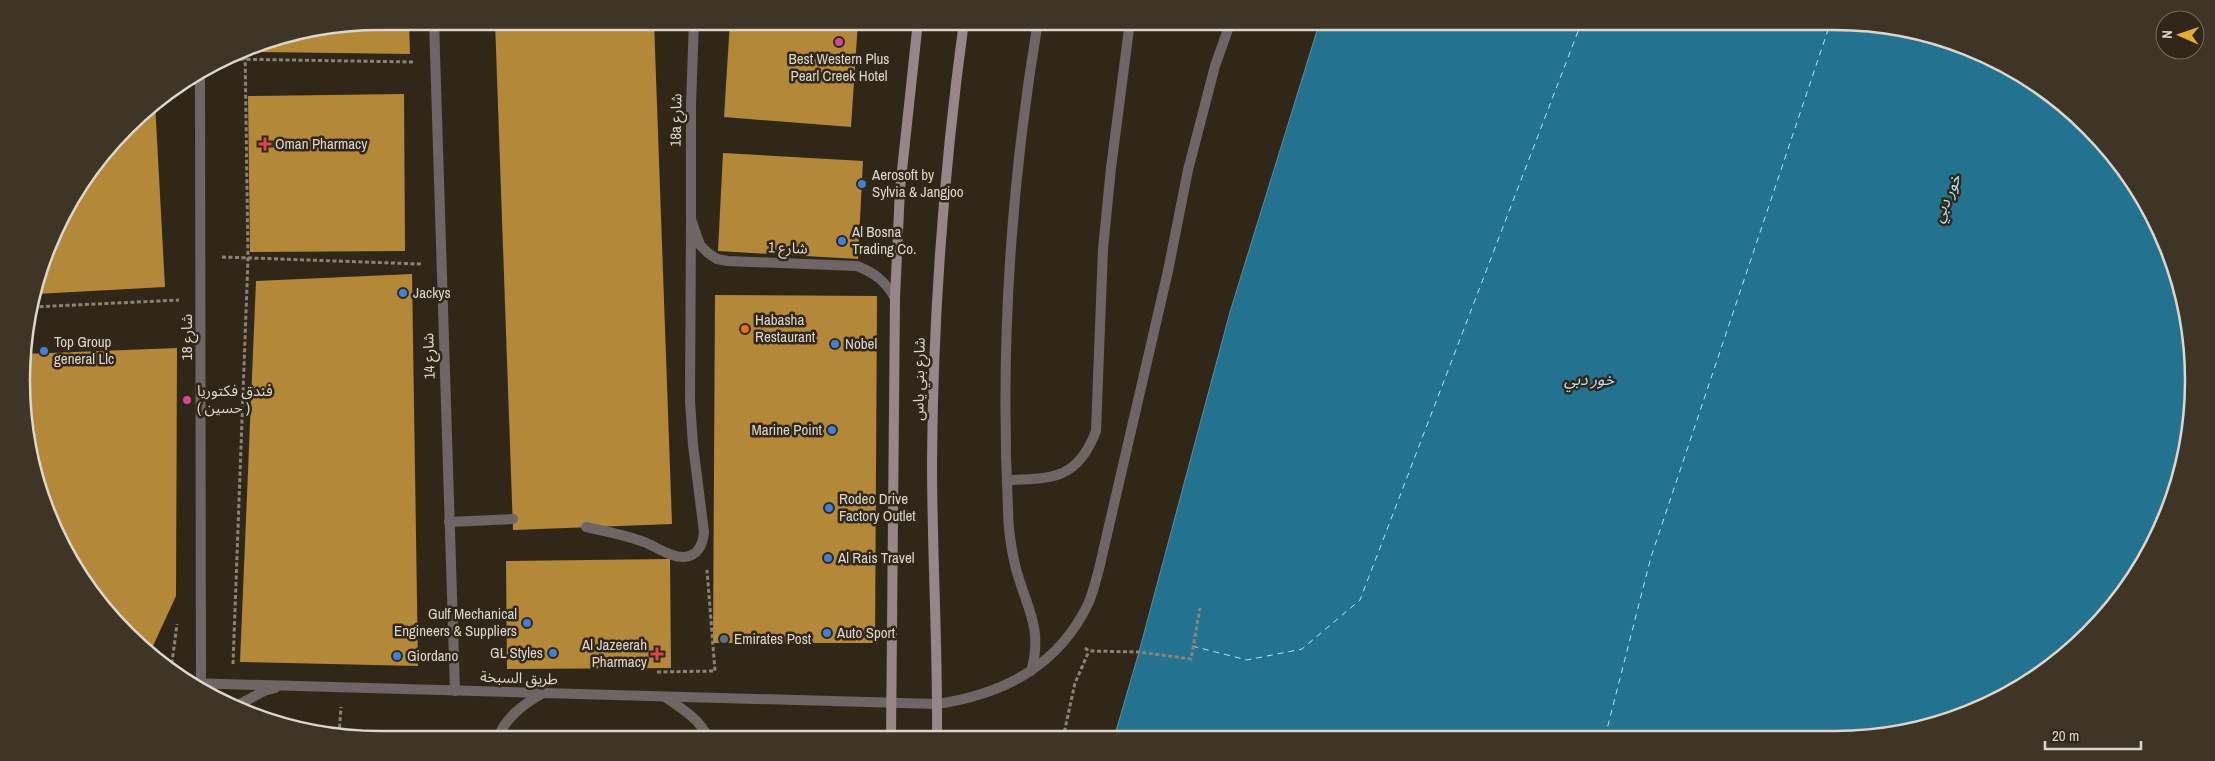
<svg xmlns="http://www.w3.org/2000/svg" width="2215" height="761" viewBox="0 0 2215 761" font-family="'Archivo Narrow','Noto Sans Arabic',sans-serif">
	<rect width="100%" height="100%" fill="#312718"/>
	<path fill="#23728f" stroke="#5a90a1" d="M1320,21H1834L1927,33L1993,58L2053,95L2104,143L2145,201L2175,265L2191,333L2193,404L2182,473L2145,560L2072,650L1993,703L1882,737L1114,738L1139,652L1230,312Z"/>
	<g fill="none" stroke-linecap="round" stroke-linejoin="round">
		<g stroke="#b6e4f9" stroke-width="1" stroke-dasharray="6 5" stroke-linecap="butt">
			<path d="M1192,646L1247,660L1302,649L1360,600L1582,21"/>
			<path d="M1605,737L1651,557L1831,21"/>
		</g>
	</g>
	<g fill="#b48839">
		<path d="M380,21H409L410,54L261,52V43L311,28Z"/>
		<path d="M495,21H654L672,524L513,530Z"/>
		<path d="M730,21H858L851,127L724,117Z"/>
		<path d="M404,94L405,251L250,252L248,96Z"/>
		<path d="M155,103L165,287L36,294L58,221L96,162L143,111Z"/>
		<path d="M723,153L863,161L858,259L718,251Z"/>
		<path d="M412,274L418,666L240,662L256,281Z"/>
		<path d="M715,295L877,296L875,643H713Z"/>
		<path d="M177,348L176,596L153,646L146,650L126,634L82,580L33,473L22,404L24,354Z"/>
		<path d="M670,559L671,668L507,669L506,561Z"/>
	</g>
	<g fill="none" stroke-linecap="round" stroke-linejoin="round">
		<g stroke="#8b8376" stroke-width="3" stroke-dasharray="4 2.5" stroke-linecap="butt">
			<path d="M227,59L413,62"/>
			<path d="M222,257L421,264"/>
			<path d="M33,307L179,300"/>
			<path d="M1085,648L1089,651L1139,652L1191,659L1200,608"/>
			<path d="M233,664L248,258L245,48"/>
			<path d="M171,670L177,624"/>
			<path d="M657,672L715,671L707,570"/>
			<path d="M339,734L341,707"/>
			<path d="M1063,738L1075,683L1089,651"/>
		</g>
		<g stroke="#6f6565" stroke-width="10">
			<path d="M1007,480C1053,479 1078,479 1096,431L1103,249L1111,168L1130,21"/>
			<path d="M449,522L513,519"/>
			<path d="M586,527C605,531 625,535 644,542C655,546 671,558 684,557C698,556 703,544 704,532L693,445L690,401L691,220"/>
			<path d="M1031,671C1044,628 1025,605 1015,565C1011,547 1008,527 1008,509C1000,346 1011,182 1038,21"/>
			<path d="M937,704C1004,694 1059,666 1089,602C1093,592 1096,580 1099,569L1168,271L1188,170L1215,66L1231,21"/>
		</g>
		<g stroke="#6f6565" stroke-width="10">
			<path d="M694,21L691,104V219L700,245L708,253L717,259L728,261L857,266C875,273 885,281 895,298"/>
			<path d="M665,697C683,709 700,720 709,739"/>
			<path d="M497,740C505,717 524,704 543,693"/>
		</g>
		<g stroke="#6f6565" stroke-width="10">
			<path d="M434,21L455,691"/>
			<path d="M200,75L201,687"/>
			<path d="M189,683L937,704"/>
			<path d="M238,705L264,691L275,688"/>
		</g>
		<g stroke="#978687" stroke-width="10">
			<path d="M891,739L895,298L900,189L918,21"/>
			<path d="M937,739C938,647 932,554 932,462C933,315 944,168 964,21"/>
		</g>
	</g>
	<g fill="#d1479c" stroke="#312718" stroke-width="2">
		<circle cx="839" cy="42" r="5"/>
		<circle cx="187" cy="400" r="5"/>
	</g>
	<g fill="#e0444e" stroke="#312718" stroke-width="2">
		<path d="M262.5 136.5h5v5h5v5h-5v5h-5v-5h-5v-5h5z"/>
		<path d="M654.5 646.5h5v5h5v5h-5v5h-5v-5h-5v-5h5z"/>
	</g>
	<g fill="#3f7fe0" stroke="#312718" stroke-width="2">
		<circle cx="862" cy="184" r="5"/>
		<circle cx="842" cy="241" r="5"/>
		<circle cx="403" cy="293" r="5"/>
		<circle cx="835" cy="344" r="5"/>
		<circle cx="44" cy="351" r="5"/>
		<circle cx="832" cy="430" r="5"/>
		<circle cx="829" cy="508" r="5"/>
		<circle cx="828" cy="558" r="5"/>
		<circle cx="527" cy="623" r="5"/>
		<circle cx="827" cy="633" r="5"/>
		<circle cx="553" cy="653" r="5"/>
		<circle cx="397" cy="656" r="5"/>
	</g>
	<circle fill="#e8710a" stroke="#312718" stroke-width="2" cx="745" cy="329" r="5"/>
	<circle fill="#5c6f8a" stroke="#312718" stroke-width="2" cx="724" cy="639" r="5"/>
	<g text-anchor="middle" stroke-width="5" stroke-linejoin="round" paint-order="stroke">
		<g font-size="15" fill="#dcd6cc" stroke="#312718" text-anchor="start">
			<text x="839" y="64" text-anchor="middle">Best Western Plus<tspan x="839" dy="17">Pearl Creek Hotel</tspan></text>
			<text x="275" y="149">Oman Pharmacy</text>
			<text x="872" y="180">Aerosoft by<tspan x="872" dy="17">Sylvia &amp; Jangjoo</tspan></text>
			<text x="852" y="237">Al Bosna<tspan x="852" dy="17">Trading Co.</tspan></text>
			<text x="413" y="298">Jackys</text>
			<text x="755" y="325">Habasha<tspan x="755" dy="17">Restaurant</tspan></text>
			<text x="54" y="347">Top Group<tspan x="54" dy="17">general Llc</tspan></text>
			<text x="845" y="349">Nobel</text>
			<text x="197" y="396">فندق فكتوريا<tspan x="197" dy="17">( حسين )</tspan></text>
			<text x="822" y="435" text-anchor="end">Marine Point</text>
			<text x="839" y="504">Rodeo Drive<tspan x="839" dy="17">Factory Outlet</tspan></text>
			<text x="838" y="563">Al Rais Travel</text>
			<text x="517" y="619" text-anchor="end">Gulf Mechanical<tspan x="517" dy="17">Engineers &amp; Suppliers</tspan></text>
			<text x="837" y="638">Auto Sport</text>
			<text x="734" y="644">Emirates Post</text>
			<text x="647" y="650" text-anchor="end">Al Jazeerah<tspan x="647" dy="17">Pharmacy</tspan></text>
			<text x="543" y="658" text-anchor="end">GL Styles</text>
			<text x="407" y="661">Giordano</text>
		</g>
		<g font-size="15" fill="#dcd6cc" stroke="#312718">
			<text transform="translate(676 120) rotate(-89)" y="5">18a شارع</text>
			<text transform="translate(788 248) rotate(2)" y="5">شارع 1</text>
			<text transform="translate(187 337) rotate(-90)" y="5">شارع 18</text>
			<text transform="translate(429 356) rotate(-92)" y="5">شارع 14</text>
			<text transform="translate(919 379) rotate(-89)" y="5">شارع بني ياس</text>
			<text transform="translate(519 678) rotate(2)" y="5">طريق السبخة</text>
		</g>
		<g font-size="16" font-style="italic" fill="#b6e4f9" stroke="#312718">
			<text transform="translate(1946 198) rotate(-67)" y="6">خور دبي</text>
			<text x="1589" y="385">خور دبي</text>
		</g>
	</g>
	<path d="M0 0H2215V761H0ZM380 30H1835A350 350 0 0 1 2185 380V381A350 350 0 0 1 1835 731H380A350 350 0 0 1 30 381V380A350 350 0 0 1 380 30Z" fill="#3f3526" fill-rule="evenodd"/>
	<path fill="none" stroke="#dcd6cc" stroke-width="2.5" d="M380 30H1835A350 350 0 0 1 2185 380V381A350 350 0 0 1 1835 731H380A350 350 0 0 1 30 381V380A350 350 0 0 1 380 30Z"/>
	<g transform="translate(2180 35) rotate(272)"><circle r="24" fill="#312718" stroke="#756d60"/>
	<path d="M0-4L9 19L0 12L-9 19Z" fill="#e6ad36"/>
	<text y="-8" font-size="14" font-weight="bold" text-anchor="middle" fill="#dcd6cc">N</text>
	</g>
	<path d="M2045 741v8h96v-8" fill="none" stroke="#dcd6cc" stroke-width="2.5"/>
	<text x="2052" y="741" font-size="15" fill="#dcd6cc" stroke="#312718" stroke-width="4" paint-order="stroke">20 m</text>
</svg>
